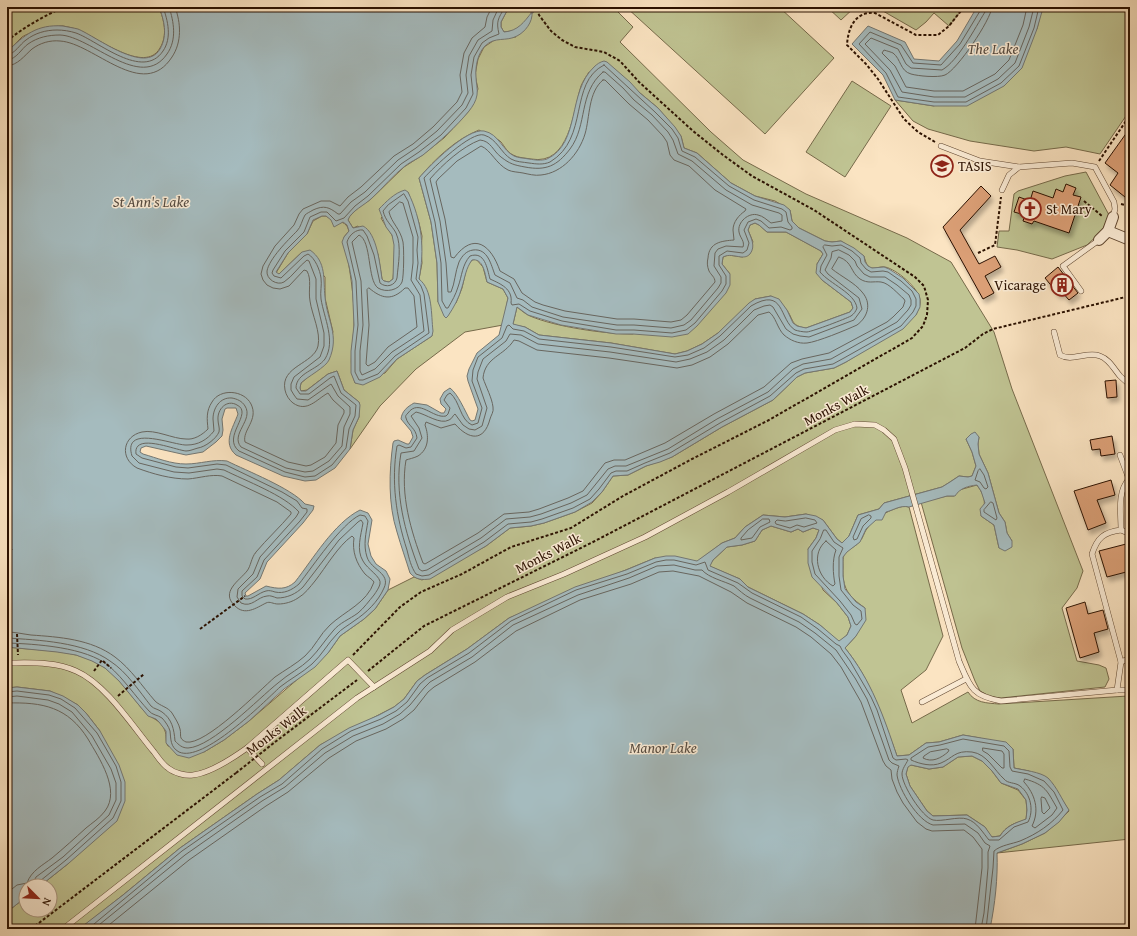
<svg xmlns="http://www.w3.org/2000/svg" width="1137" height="936" viewBox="0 0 1137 936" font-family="'Gentium Book Plus',serif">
	<defs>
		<filter id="shadow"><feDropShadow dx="2.5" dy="4.5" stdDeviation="2" flood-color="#0004"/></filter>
	</defs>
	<rect width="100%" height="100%" fill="#fbe4c2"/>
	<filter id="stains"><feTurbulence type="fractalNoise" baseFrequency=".005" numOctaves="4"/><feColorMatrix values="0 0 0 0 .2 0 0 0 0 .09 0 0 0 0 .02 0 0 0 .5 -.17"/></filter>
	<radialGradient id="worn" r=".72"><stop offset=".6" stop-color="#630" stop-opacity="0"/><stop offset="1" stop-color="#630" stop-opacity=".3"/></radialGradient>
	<g fill="#c0c493" stroke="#766a4a">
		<path d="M7,7H159C164,20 168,35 160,48C145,75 97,37 78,30C74,28 68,27 63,26C56,25 29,32 22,37C17,42 12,47 7,52Z"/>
		<path d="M509,7H613L633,27L620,42L711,132L743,160L806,194L907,238L951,262L994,332L1012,389L1083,571L1077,588L1062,608L1077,661L1099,665L1106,668L1109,679L1105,687L1001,698L990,697L980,691L975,681L962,648L921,502L947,496H954L959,490L977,485C986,498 986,502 981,516L994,525L999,548L1012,541L1007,533L1005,522L999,513L988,473L979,454L978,444L979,437L966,439L972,452L976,466L972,476L968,477L959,476L950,482L942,487L884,503L879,509L858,515L849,536L842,543L837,539L823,520L806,514L785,517L763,515L745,527L735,538L722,543L697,562L655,558L509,618L467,649L425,675L417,681L404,699L394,707L320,745L279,780L257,794L180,848L123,895L85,925L84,929H7V912L26,897V910H50V886H40L69,863L100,731L86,713L78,705L50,691L17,687L7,688V647C39,651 77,648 105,668C120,679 132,697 144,711C151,719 162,720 165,731C167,736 165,741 168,746L204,752L224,740L249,721L328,653L340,636L364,619L375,609L388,590L414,577L422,580L486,546L510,528L531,526L544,523L575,512L592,503L602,492L613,476L628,475L646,466L672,457L722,427L773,400L797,377L805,373L834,368L846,362L870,347L916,315C918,310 921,305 920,300C919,288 896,269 885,267C880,266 874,270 869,267C866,264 865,260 864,256L841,241L832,242L825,241L799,228L792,221L790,210L775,201L755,196L731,183L697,153L684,148L681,136L658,108L640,93L589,72C586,77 583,81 581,86C573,111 570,166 531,159C526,158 518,158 513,155C507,152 505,147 501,142C496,137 485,134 479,130C456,139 435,159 419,178L431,222L437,263L438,302L456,303L462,288L467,266L472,260L476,259L483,267L487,282L503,289L508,298L503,325L465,332L416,369L380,406L350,449L353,430L359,417V402L344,390L337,371L328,374L307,390L301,391L300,388L301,383L307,378L333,332L325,298V277L302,252L279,274L276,273L288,253L307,234L313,221L322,216H326C333,221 343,221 346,225C348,227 348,229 349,231L344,237C349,266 355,296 354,326C353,346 348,364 355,383L385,373L397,359L432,336L419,279L422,263L421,250L422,236L419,223L408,192L381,218C384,224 390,231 393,237C397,250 394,265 393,279L389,282L384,281L382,279L378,254L358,226L353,228L348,220L349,217L358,208L371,199L404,167L421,156L444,138L469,111L478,89L475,75L478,59L484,47L496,39L516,37L511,31L504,32L501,27V22Z"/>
		<path d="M626,7H779L834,58L765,134Z"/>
		<path d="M827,7H855L841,20Z"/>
		<path d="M876,7H964L949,26L934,13L926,22L916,30Z"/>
		<path d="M1042,7H1130V110L1100,154L1066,147L1034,151L970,141L928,129L913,121L895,100L934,106L1037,29Z"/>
		<path d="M852,81L891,106L845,177L806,152Z"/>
		<path d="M1086,172L1109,215L1102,231L1087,245L1052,259L1017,250L997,247L999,231H1009L1014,194L1018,191L1065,176Z"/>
		<path d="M755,223L759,225L767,232H786L821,251L823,254L817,264L822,280L851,302L853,308L850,312L806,328C790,326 794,319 786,309C782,304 776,300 771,296L755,299L718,333L702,344L687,351L675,354L611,343L539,335L525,327L514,325L513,324L517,307C521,310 525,314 530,316C556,327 605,334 633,334L730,274L722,264L723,257L728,255L743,257L753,242L748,230L750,225Z"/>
		<path d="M904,506L909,507L943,636L926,670L901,690L912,723L968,692C975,703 987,703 999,704L1128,696L1130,709V839L997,853L1022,844L1045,833L1059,821L1069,811L1063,801L1029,771L1014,768L1013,749L980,738L963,735L939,742L926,743L909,755L897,756C883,718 871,680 845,648L856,636L865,608C848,596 842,588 843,567C843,562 842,557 846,552C850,548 857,546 860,541C863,538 864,533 866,530C874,517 891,509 904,506Z"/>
		<path d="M771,526L791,532L798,529L803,532L813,528L819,530L816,538L808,549L823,590L837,603L848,617L851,626L847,635L839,642L820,625L803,614L754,590L748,587L740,579L709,566L713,560L727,547L742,545L755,541L762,530Z"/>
		<path d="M972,756L982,761L992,771L1001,783L1018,790L1026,800L1027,810L1026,820C1014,823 1006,826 1000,836L991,837L985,827L967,815L933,816L927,811L910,786L906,774L908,766L911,765L929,769L943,767L958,757Z"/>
	</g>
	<g fill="#a5bbbe" stroke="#747772" fill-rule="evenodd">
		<path d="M159,7H509L501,22V27L504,32C518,31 524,22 532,12C533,22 525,32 517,36C506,42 495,36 485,46C478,53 475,66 476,77C476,83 478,89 477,95C476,101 473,106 469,111C456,127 439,142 423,155C417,159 410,162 405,166C393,175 383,188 372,198C365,205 351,211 348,220L353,228L363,226C377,233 380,265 382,279L384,281L389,282L393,279L394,245L392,235L386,227L379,209C386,202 394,193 405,190L408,192C422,221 425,249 419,279C433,290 431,315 433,331L432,336L397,359L380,377L363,385L355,383L351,373V351L354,325L352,281L349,266L342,242L344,237L349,231L347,225L343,222L334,227L331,220L326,216H322L313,220L307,234L288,253L276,272L279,274L302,252L310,250C327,262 323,280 325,297C327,321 340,335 329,360C326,367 307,377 301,383L300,388L301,391H306L328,374L337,371L344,390L359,402L360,405L359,417L353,430L350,449L335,468L316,480L305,481L283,476L236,455C222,443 233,428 238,414L236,408H227L225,409L222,419L223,430L222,436L216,442L203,452L186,455L146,446L141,448L140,452L143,454C157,458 171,464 186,464C200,464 213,459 227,461C247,471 291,488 305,504L314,506L313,510L303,523L267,562L260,579L245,593L246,596H248L266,586C278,589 286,590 295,582C313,559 334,523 360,510L368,513L372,520L368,544L371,556L376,564L386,571L390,579L388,590L375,609L364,619L340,636L328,653L315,667L284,689L249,721L224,740L204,752L189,758L177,755L166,743V731L159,722L156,719L148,716L119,681L105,668L92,661L76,655L57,652L7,647V52C24,35 37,24 63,26C68,27 74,28 78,29C97,37 145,75 160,49C168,35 164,20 159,7Z"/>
		<path d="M977,7H1042L1043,8L1037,29L1022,68L1004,86L967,106H934L895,100L883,75L852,44L868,26L905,42L914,59L939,61L957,41Z"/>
		<path d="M604,61L607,62L630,82L640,93L658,108L675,127L681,136L684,148L697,153L731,183L755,196L784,205L790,210L792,221L799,228L825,241L832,242L841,241L854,248L864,256L865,262L868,266L872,268L884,267L889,269L903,278L919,294L920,299V307L916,315L903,329L846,362L834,368L805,373L797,377L773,400L722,427L672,457L660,462L646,466L628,475L613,476L602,492L592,502L575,512L544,523L531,526L510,528L486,546L430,579C422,580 416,580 410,573C406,560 401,546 397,532C388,504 389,472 393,443L394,441L398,440L407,444H409L413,437L411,431L401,419C402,411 407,407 414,403L427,405L441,413H444L446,409L441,404L440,399L444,392L450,388C458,394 465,411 470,420L472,421L475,420L478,409L468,381L467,376L469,369L477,353L499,335L508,298L503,289L487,282C485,273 483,258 472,260C466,268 465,277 462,287C459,298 454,307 448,316L446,318L444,316L438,302L437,263L431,222L419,178C430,165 467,128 484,131C499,134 502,150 514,156C518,158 524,158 529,159C535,160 541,161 547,159C581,143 567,92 594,67C597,64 600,62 604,61ZM755,223L759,225L767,232H786L821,251L823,254L817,264L816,273L822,280L851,302L853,308L850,312L806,328L797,326L793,323L787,310L779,299L771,296L755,299L749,303L718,333L702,344L687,351L675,354L611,343L539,335L525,327L513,324L517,307L528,315L561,325L616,334H633L672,337L688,334L697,326L726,293L730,285V274L722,264L723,257C729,254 734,256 741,257C745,257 747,257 750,254C756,246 751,238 748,230L750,225Z"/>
		<path d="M975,432L979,437L978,444L979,454L988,473L999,513L1005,522L1007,533L1012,541V547L1005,551L999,548L994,525L981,516L980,509L985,503L981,491L977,485C968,486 960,488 955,496H947L909,507C900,505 894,510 886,512L882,520H876L866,529L860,542L847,552L843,557V576L845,589L856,602L865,608L866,620L856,636L845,648C871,680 884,717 897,756L909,755L926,743L939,742L963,735L1006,742L1013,749L1014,768C1023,770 1041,772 1048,778C1057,787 1062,800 1069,810L1059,822L1045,833L1022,844L997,853C998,878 995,904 990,929H84V925L123,895L180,848L257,794L279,780L320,745L349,728L379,715L394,707L404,699L417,681L425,675L467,649L509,618L575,587L626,570L655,558L666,556H675L697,561L722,543L735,538L745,527L763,515L785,517L806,514L816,516L823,520L837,539L842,543L849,536L858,515L879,509L884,503L942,487L950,482L959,476L968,477L972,476L976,466L972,452L966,439L971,434ZM771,526L791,532L798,529L803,532L813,528L819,530L816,538L808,549V563L812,577L837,603L848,617L851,626L847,635L839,641L820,625L803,614L754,590L748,587L740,579L710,566L713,560L727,547L742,545L755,541L762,530ZM972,756L982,761L992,771L1001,783L1018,789L1026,800L1027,810L1026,819C1015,823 1006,826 1000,836L992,837L985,827L967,815L933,816L927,811L910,786L906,774L908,767L911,765L929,769L943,767L958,757Z"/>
		<path d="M17,687L50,691L63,696L78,705L86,713L100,731L119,765L125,782V801L117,821L69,863L40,886H26V897L7,912V688Z"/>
	</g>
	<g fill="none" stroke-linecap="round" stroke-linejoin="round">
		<g stroke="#68665f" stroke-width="1">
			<path d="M980,7V11L960,44L941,65L913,63L901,45L870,32L859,44L886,73L898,97L934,102H966L1001,83L1019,66L1034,28L1039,7"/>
			<path d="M986,7L985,12C975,28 958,61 942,70L911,68L906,64L898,49L871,38L865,44L890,70L902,92L934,97H965L998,79L1015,63L1029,27L1034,7"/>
			<path d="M992,7C991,20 957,70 945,75C938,78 918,76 911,74C900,71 901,59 893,53C891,52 887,51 884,50L882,53L895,66L906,87L934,91H963L995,74L1009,60L1023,25L1027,7"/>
			<path d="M7,55C15,54 20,44 26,40C35,33 46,30 57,30C63,30 70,31 76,33C98,41 143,81 163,51C172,38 168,21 163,7"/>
			<path d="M7,60C17,59 21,49 28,44C38,37 49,35 60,35C91,36 141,92 167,54C177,40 174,22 169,7"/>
			<path d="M604,65L655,112L672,129L678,138L682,151L695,157L729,186L754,200L782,209L786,212L788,222L792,227V229L790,230L781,227L769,228L761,221L756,219L748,222L744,230L749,243L747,250L743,253L727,251L719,256V265L726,276V284L722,291L695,323L686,330L672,333L634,330H616L562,321L530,311L519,304L512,305L511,303C513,289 501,284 490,279C487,268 485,251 470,256C462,265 462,276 458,287C456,294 452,301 448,308H446L442,301L441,263L435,222L424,178C433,168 471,131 484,135C497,139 501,153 511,159C516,162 523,162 529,163C536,164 543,165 550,162C590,138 568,83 604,65Z"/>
			<path d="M7,66C18,65 24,56 32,49C40,43 50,40 60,41C94,43 143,102 172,57C182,42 181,23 175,7"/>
			<path d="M603,72H605L623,88L634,100L652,115L668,132L673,140L678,154L692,161L726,190L752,205L779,213L782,215V221L771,223C767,220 763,216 758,215C749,212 737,222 739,232C740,238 745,241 743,247L726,246L718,249L715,253L714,266L721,277V283L718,288L691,320L684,325L671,328L634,325H617L563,317L532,307L523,300L517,298L510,283L495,275C491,265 488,248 473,250C466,251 462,256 459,262C455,272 455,283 451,292H448L446,263L440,221L430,179C442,165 463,146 480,140C491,141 493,151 501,157C510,164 514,165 525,167C546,171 557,166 570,149C588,125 578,93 603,72Z"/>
			<path d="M603,80H605L629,104L648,120L663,136L667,142L670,155L674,160L689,166L715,190L746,209L745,211C739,215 733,222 733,230C733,233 734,237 734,240C722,241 709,242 708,258C707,262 707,266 709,271C711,275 715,277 715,282L687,315L681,320L671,322L634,319H617L565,311L543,305L535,302L522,293L514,279L500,271C491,245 474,231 454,258L451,257L445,219L436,182L438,179L457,161L481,146C491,150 496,164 508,170C512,172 518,172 523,173C528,174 535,176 541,175C562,173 579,154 585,134C590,117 588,92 603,80Z"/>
			<path d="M404,194L408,201L418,237L417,250L418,263L416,279L421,286L424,294L429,333L395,356L378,374L363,380H359L355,372V351L358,325L356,281L347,242C349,235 356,229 363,230L367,236L374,255L380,283C386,288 395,286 397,278C398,265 402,246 396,233C391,224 386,222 383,211L388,205Z"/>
			<path d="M400,202L403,203L413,237V263L411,280L420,295L424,331L392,352L375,369L362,375L360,371V351L363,325L361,281L352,242L359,235C372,241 367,280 378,288C386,293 399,290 402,282C404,276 404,248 403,242C400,228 392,224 389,212Z"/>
			<path d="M825,245L832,246L841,245L852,251L860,258L861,263L866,269L871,272L883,271L888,272L901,281L912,291L916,299V306L913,312L901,326L844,358L833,364L804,369L796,373L770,396L720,423L670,453L645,463L627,471H616L611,473L599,489L590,499L573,508L542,519L531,522L508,524L484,542L429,575L422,576L416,574C411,567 409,558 407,550C396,516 391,482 397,446L399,445L406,448L411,447L417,438C416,428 408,426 406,418C405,416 406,415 408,413C419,398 433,419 446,416L448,414L450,408L444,400L447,395L450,393C460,401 460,420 472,425L478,423L482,408L472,381L473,370L478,357L502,338L507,326L509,325L513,329L524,331L539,339L611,347L675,357L688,355L704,348L720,336L751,306C785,286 779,320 795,330C798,331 803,332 807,332C814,331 845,319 851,316C854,314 856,311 857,308C855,293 830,284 820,272L821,266L827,255L823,247Z"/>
			<path d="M839,250L849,255L855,261L857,266L864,274L870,277H885L897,285L909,295L911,300V305L908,310L897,322L831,359L803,364L793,369L768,392L717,419L668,449L626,466H615L608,469L587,495L571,503L541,514L530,517L506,519L481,538L427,570L422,571L419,569C405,532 394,493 401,453L414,451L422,438L419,428L411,416L416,412C426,414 440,425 449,420C452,419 453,415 455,414L463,425L469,429L475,430L482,426L487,408L477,379L478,372L483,359L506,341L510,334L521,335L538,344L610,352L676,362L690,359L707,352L724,340L754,310L764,306L770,305L773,307L786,329L793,334L800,336L809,337L854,320L862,309L859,298L828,274L825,270L831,258L832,252Z"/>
			<path d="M839,257C853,262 850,272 860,279C868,284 873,281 881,282C889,283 898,294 904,299L905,301L903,307L893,317L887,322L829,353L802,359L791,363L764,387L714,414L665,443L625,460H614L605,463L583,491L568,498L539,509L529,512L504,514L478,533L425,564L423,563C411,531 400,495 406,460C409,459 414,458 418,456C429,449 429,436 425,425L426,422L441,428L455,424C469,440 484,442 490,419C491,415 494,412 493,407C492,398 486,387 483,378C485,357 504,356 514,340L519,341L537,350L609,358L677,368L692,365L710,357L728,344L758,315L769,312C776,317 777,328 784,335C790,340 798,344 807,343C817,342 846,330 857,325C868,317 872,303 862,292C855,283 842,277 832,269Z"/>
			<path d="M369,288C382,299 392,301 405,288H408L414,296L417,327L388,347L375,362L368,366L366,364L369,325L367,290Z"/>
			<path d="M980,469L984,475L988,487L986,489L984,488L980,482L975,480L978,471Z"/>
			<path d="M991,502L993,503L997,518L996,520L984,512V510Z"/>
			<path d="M869,515L871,516V518L863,526L857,539L854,540L853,537L861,519Z"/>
			<path d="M806,518L815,520L817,523L804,527L797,525L790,528L776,524L775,522L777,520L785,521Z"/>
			<path d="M763,519H769L770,522L760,527L752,538L741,540V538L748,530Z"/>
			<path d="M824,530H826L834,542L843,548L839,557V576L841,590L853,605L861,611L862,619L857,625L855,624L851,615L840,601L815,574L812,562V551L820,539Z"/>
			<path d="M826,541L836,550C832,560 833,574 835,584L833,586C817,577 811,553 826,541Z"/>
			<path d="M7,632C15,632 23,634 31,635C59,637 91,639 115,657C131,669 142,686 155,701C160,706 168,707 172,713C175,718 179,724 180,729C181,732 180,736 181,738C182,740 184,741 186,742C205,746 260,690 275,677C285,670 296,664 305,656C315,647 320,634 330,625C345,611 367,603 374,582C372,579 368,577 365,574C356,563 352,551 354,538L352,536C338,546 326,567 315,581C310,587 305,594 298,598C292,602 285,604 278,604C273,604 270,601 266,603C256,608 245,616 235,606C220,592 239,581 247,571C251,566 251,558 256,552C267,539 280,527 291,514V512L277,502L222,476C211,474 200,478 188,479C171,479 153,474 137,468C119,458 123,436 142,432C155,429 173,439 186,439C194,440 202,435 208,429C207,419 206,411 212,402C220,388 244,390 251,404C259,420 242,430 245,442L288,462L306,466L311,465L325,457L336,443L338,425L344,413V410L333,400L328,393C317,399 307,413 293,403C289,400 286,395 285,390C280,366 314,364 318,346C321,332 312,315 310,301C308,290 312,280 307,271L304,270L289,286L280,289L273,288L267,285L263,280L261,274L263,266L275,246L294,225L299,214L303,209L321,201H330L340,206L348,197L361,187L394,156L413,144L433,127L457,102L462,92L460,75L464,53L472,38L485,27L487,17L492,7"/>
			<path d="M7,638C38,640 84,642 110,661C127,672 139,691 151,706C154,709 158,709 162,712C172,719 174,729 175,741C179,745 182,748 188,748C212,747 259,698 278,683C288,674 301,668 310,659C319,650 325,640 333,631C339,623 350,619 358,613C364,608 369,601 374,595C376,592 379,588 380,584C382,577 367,569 363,561C356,550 361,535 363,523L361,520L358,522L339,540L303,587C296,594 287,598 277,598C274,597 270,595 267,596C257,597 252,608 241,603L237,597L238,589L253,574L260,557L296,517L299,512C284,495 246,481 224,470L217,469L189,473L174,472L139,463L132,456C122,423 175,446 187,445C198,445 207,440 214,431C214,427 213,423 213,419C213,408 220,397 232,398C237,399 242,401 245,406C254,420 230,434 241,447L286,468L305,472L313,471L329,461L342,446L344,427L350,414V407L338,396L331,384L308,400L297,399L294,395L291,390V384L294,377L320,357L324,346V333L316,299V279L309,261L307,260C299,266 293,276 284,282C277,286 266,279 267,271C269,259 288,240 297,231C301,227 302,220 305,215C307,213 310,212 313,210C324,205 329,207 338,214H340L351,202L365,192L398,160L416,148L437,131L462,105L468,93L466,75L469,56L478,40L492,31L493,20L499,7"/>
			<path d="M7,643C36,644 86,647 109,666C124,679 135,696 149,711C152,715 158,715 162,718C165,721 169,727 170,731C171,739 170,747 179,752C203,763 263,703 280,687C290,679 302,673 312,664C322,655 328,643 337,634C341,629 349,625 354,621C366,613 378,602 384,588C391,573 371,570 367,557C363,545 366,533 368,521L365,516L360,515C341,524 313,566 299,584C292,590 284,594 275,592C272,591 269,590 266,591C258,593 253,600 245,599L242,596V591L257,577L264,560L300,521L307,512V509L302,508L297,501L282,492L226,465L217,464L188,468L176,467L142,458L136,454C133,432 175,450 186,451C190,451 194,449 198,448C205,447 216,439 219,432C220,428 218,424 218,420C217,409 227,399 237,405C254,413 221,437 239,451L285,472L305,477L315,476L332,465L346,448L349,429L355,416L356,405L341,393L334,376L330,378L309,394H300L296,388C296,373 317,370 325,359C336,341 324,318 321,299C320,292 322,285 321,278C320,270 315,258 308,254L304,256L281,278L274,276L272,273L273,270L285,251L304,232L310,217L321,212H327L336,221L344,218L355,206L368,196L401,164L419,152L441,135L466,108L473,94L471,75L474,57L482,43L489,38L499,34C496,21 498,19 505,7"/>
			<path d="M7,692L17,691L49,695L61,699L75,708L97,733L116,766L121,782V801L113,818L66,860L40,881L38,886"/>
			<path d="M7,697L17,696L48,700L59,704L72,712L92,736L111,769L116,783V800L109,815L63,857L36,877L34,881L33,886"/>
			<path d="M7,703C43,702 68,707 88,739C99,758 121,790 105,811C100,818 92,823 86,828C75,838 64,848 52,858C43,865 31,871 27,883L17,885L7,893"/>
			<path d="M983,748L1002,751L1004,754V768H1002L988,754L983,751Z"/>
			<path d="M947,749L949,750L948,752C941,758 932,763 923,758L924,756L930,752Z"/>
			<path d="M1025,779C1046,785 1047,791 1057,808L1052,815L1035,828L1032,826C1040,810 1035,794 1024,782Z"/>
			<path d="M1042,797L1045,798L1050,808L1044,814L1042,812L1041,799Z"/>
			<path d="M88,929L182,851L260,797L282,784L322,749L351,731L381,719L396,711L407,702L420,684L427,678L469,653L511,621L576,590L627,574L656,562L666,560H674L696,565L705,562L708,570L738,583L752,593L801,617L818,629L836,644L840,646L842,650L850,661L871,697L877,710L893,758L896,760L906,759L908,760C906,764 902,769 902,774C902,785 922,817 933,820C942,822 958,816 967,819C977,822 983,833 989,840H999L1014,827L1028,822C1034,811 1031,794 1020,786C1015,782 1008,784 1004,779C994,770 987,754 972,752C955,750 953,758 941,763C932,767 920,764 911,760V758L928,747L940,745L963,739L1004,746L1009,751L1010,767L1012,771L1028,774L1044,781L1054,792L1063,810C1052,824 1037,834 1020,841C1012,844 1001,845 994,851L993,868L986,929"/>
			<path d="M94,929L185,855L262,801L285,787L325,753L353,736L383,724L400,714L410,705L424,688L430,682L472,657L513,625L578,595L629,578L657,566L674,565L695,570H702C709,578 724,581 734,586C739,590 744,595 750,598L799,622L815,633L836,650L855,678L867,699L872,712L889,760L892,763L899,766C898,769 897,772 897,775C899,790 918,821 933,825L965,824L978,833L985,843L990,846L988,852V868L984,913L981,929"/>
			<path d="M104,929L189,860L266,806L288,792L329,758L356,741L386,729L403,719L414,710L428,692L434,687L475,662L516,631L580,600L631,584L659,572L673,571L699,576L731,592L747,603L796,627L811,637L831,654L841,667L861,702L883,761L886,766L891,770L892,779L897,792L903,803L917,822L926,829L932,831L964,830L973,837L982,849V868L975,929"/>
		</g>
		<g stroke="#747772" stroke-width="3.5">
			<path d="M7,9L15,7"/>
			<path d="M532,12L536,7"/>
		</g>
	</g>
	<g fill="#db9f76" stroke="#2b1100" filter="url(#shadow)">
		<path d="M1130,128V201L1110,185L1118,173L1105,163Z"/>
		<path d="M1066,184L1076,188L1073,195L1081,197L1069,233L1034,221L1032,224L1023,221L1025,215L1014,212L1019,197L1030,201L1033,191L1053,198L1056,189L1063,192Z"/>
		<path d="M981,186L991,196L960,230L979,264L995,256L1001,267L985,276L994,293L983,299L943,227Z"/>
		<path d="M1058,267L1078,293L1069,300L1062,292L1059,295L1045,278Z"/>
		<path d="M1116,380L1117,397L1107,398L1105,381Z"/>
		<path d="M1112,436L1115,454L1101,456L1100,449L1092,450L1090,440Z"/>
		<path d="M1111,480L1115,495L1097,500L1106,523L1088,530L1074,491Z"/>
		<path d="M1130,543V571L1107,577L1099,551Z"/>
		<path d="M1085,602L1088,614L1103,610L1108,629L1094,633L1099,652L1080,658L1066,608Z"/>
	</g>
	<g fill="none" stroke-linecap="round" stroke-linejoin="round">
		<g stroke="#5f4630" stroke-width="6">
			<g id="lane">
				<path d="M941,146L980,161L1019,167"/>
				<path d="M1002,190L1009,175L1019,167L1072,163L1095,167L1114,202L1115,209L1113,217"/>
				<path d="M1081,291L1063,266L1099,240"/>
				<path d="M1054,332L1060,355C1072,362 1087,351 1100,356C1109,359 1114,369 1120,376C1123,379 1127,382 1130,385"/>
				<path d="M1121,530L1130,534"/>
				<path d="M1121,662L1130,658"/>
				<path d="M7,663C29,663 55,661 76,671C106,684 133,727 154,752C158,757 162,764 168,768C174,773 185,776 193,775C211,773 233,758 247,748L348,660L374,687"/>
				<path d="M1117,690L1121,662L1092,554C1097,538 1104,532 1121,530C1121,513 1117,492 1129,479L1120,455"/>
				<path d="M922,702L966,679"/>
				<path d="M247,748L262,764"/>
				<path d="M63,929L357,698L430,651L452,630L507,597L564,574L645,537L728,492L835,430L855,424L875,425L884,430L894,439L905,468L959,661C970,687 972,696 1001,701L1117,690H1130"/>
			</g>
		</g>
		<g stroke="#5f4630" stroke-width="12">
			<g id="street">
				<path d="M1108,231L1130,240"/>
				<path d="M1099,240L1108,231L1113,217"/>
			</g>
		</g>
		<g stroke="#2b1100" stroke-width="2" stroke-dasharray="3 2" stroke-linecap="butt">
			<path d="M7,41C24,27 44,16 64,7"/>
			<path d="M935,142L918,132L904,119L878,79L866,64L847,45C848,28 855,11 875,13L916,35H938L949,26L964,7"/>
			<path d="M1099,161L1130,115"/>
			<path d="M1084,201L1102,216"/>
			<path d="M1121,204L1130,206"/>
			<path d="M978,253L995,245L1001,197"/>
			<path d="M7,558L12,549"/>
			<path d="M200,629L245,596"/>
			<path d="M17,634L18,655"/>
			<path d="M353,655L400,607L421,592L462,574L511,547L571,528L623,496L692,459L769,420L912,338L923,326L927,315L928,300L924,286L915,277L814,210L752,176L723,155L693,131L639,82L620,61L604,52L575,47L562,40L551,31L539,15L537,7"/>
			<path d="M94,671L102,660L111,668"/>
			<path d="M368,671L424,626L593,542L965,348L983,334L993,329L1130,296"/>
			<path d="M118,696L144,674"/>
			<path d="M275,742L357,680"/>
			<path d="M31,929L236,773"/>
		</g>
		<use href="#lane" stroke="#fcedd7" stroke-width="5"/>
		<use href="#street" stroke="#fcedd7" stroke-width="10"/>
		<path stroke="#2b1100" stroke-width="2" stroke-dasharray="3 2" stroke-linecap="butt" d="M236,773L275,742"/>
	</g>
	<defs>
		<g id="school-ring" transform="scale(1.15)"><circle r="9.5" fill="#fcedd7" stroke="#8f2418" stroke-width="1.5"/><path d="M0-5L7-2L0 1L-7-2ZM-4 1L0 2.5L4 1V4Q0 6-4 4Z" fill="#8f2418"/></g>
		<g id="church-ring" transform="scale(1.15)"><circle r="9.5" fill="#fcedd7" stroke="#8f2418" stroke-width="1.5"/><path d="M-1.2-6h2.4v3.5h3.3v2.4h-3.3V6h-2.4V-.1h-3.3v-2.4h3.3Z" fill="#8f2418"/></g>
		<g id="building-ring" transform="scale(1.15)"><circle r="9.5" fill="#fcedd7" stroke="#8f2418" stroke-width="1.5"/><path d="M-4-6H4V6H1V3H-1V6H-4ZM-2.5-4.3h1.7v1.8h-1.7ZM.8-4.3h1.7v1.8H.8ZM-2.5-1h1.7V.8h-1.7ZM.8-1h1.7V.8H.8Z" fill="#8f2418"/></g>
	</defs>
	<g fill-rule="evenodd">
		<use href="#school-ring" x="942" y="166"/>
		<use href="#church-ring" x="1030" y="209"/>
		<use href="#building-ring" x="1062" y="285"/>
	</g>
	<g text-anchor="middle" stroke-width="3" stroke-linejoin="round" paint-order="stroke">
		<g font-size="14" fill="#2b1100" stroke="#fcedd7" text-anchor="start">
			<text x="958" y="171">TASIS</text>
			<text x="1046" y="214">St Mary</text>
			<text x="1046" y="290" text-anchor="end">Vicarage</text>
		</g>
		<g font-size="14" fill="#2b1100" stroke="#fcedd7">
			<text transform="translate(836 405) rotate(-28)" y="5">Monks Walk</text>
			<text transform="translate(548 553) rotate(-27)" y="5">Monks Walk</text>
			<text transform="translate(276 730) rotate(-37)" y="5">Monks Walk</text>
		</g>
		<g font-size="15" font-style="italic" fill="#564c42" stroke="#fcedd7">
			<text x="993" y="54">The Lake</text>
			<text x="151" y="207">St Ann's Lake</text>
			<text x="663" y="753">Manor Lake</text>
		</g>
	</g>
	<rect width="1137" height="936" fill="none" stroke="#fbe4c2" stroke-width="24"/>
	<rect x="8" y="8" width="1121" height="920" fill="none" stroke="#2b1100" stroke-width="2"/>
	<rect x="12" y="12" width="1113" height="912" fill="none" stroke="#2b1100"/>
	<g transform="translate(38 898) rotate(114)"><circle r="19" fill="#fcedd7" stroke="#a89581"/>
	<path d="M0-3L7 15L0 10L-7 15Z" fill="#8f2418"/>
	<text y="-6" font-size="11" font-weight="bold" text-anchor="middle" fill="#2b1100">N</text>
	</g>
	<rect width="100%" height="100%" filter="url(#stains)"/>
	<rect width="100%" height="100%" fill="url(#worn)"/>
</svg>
